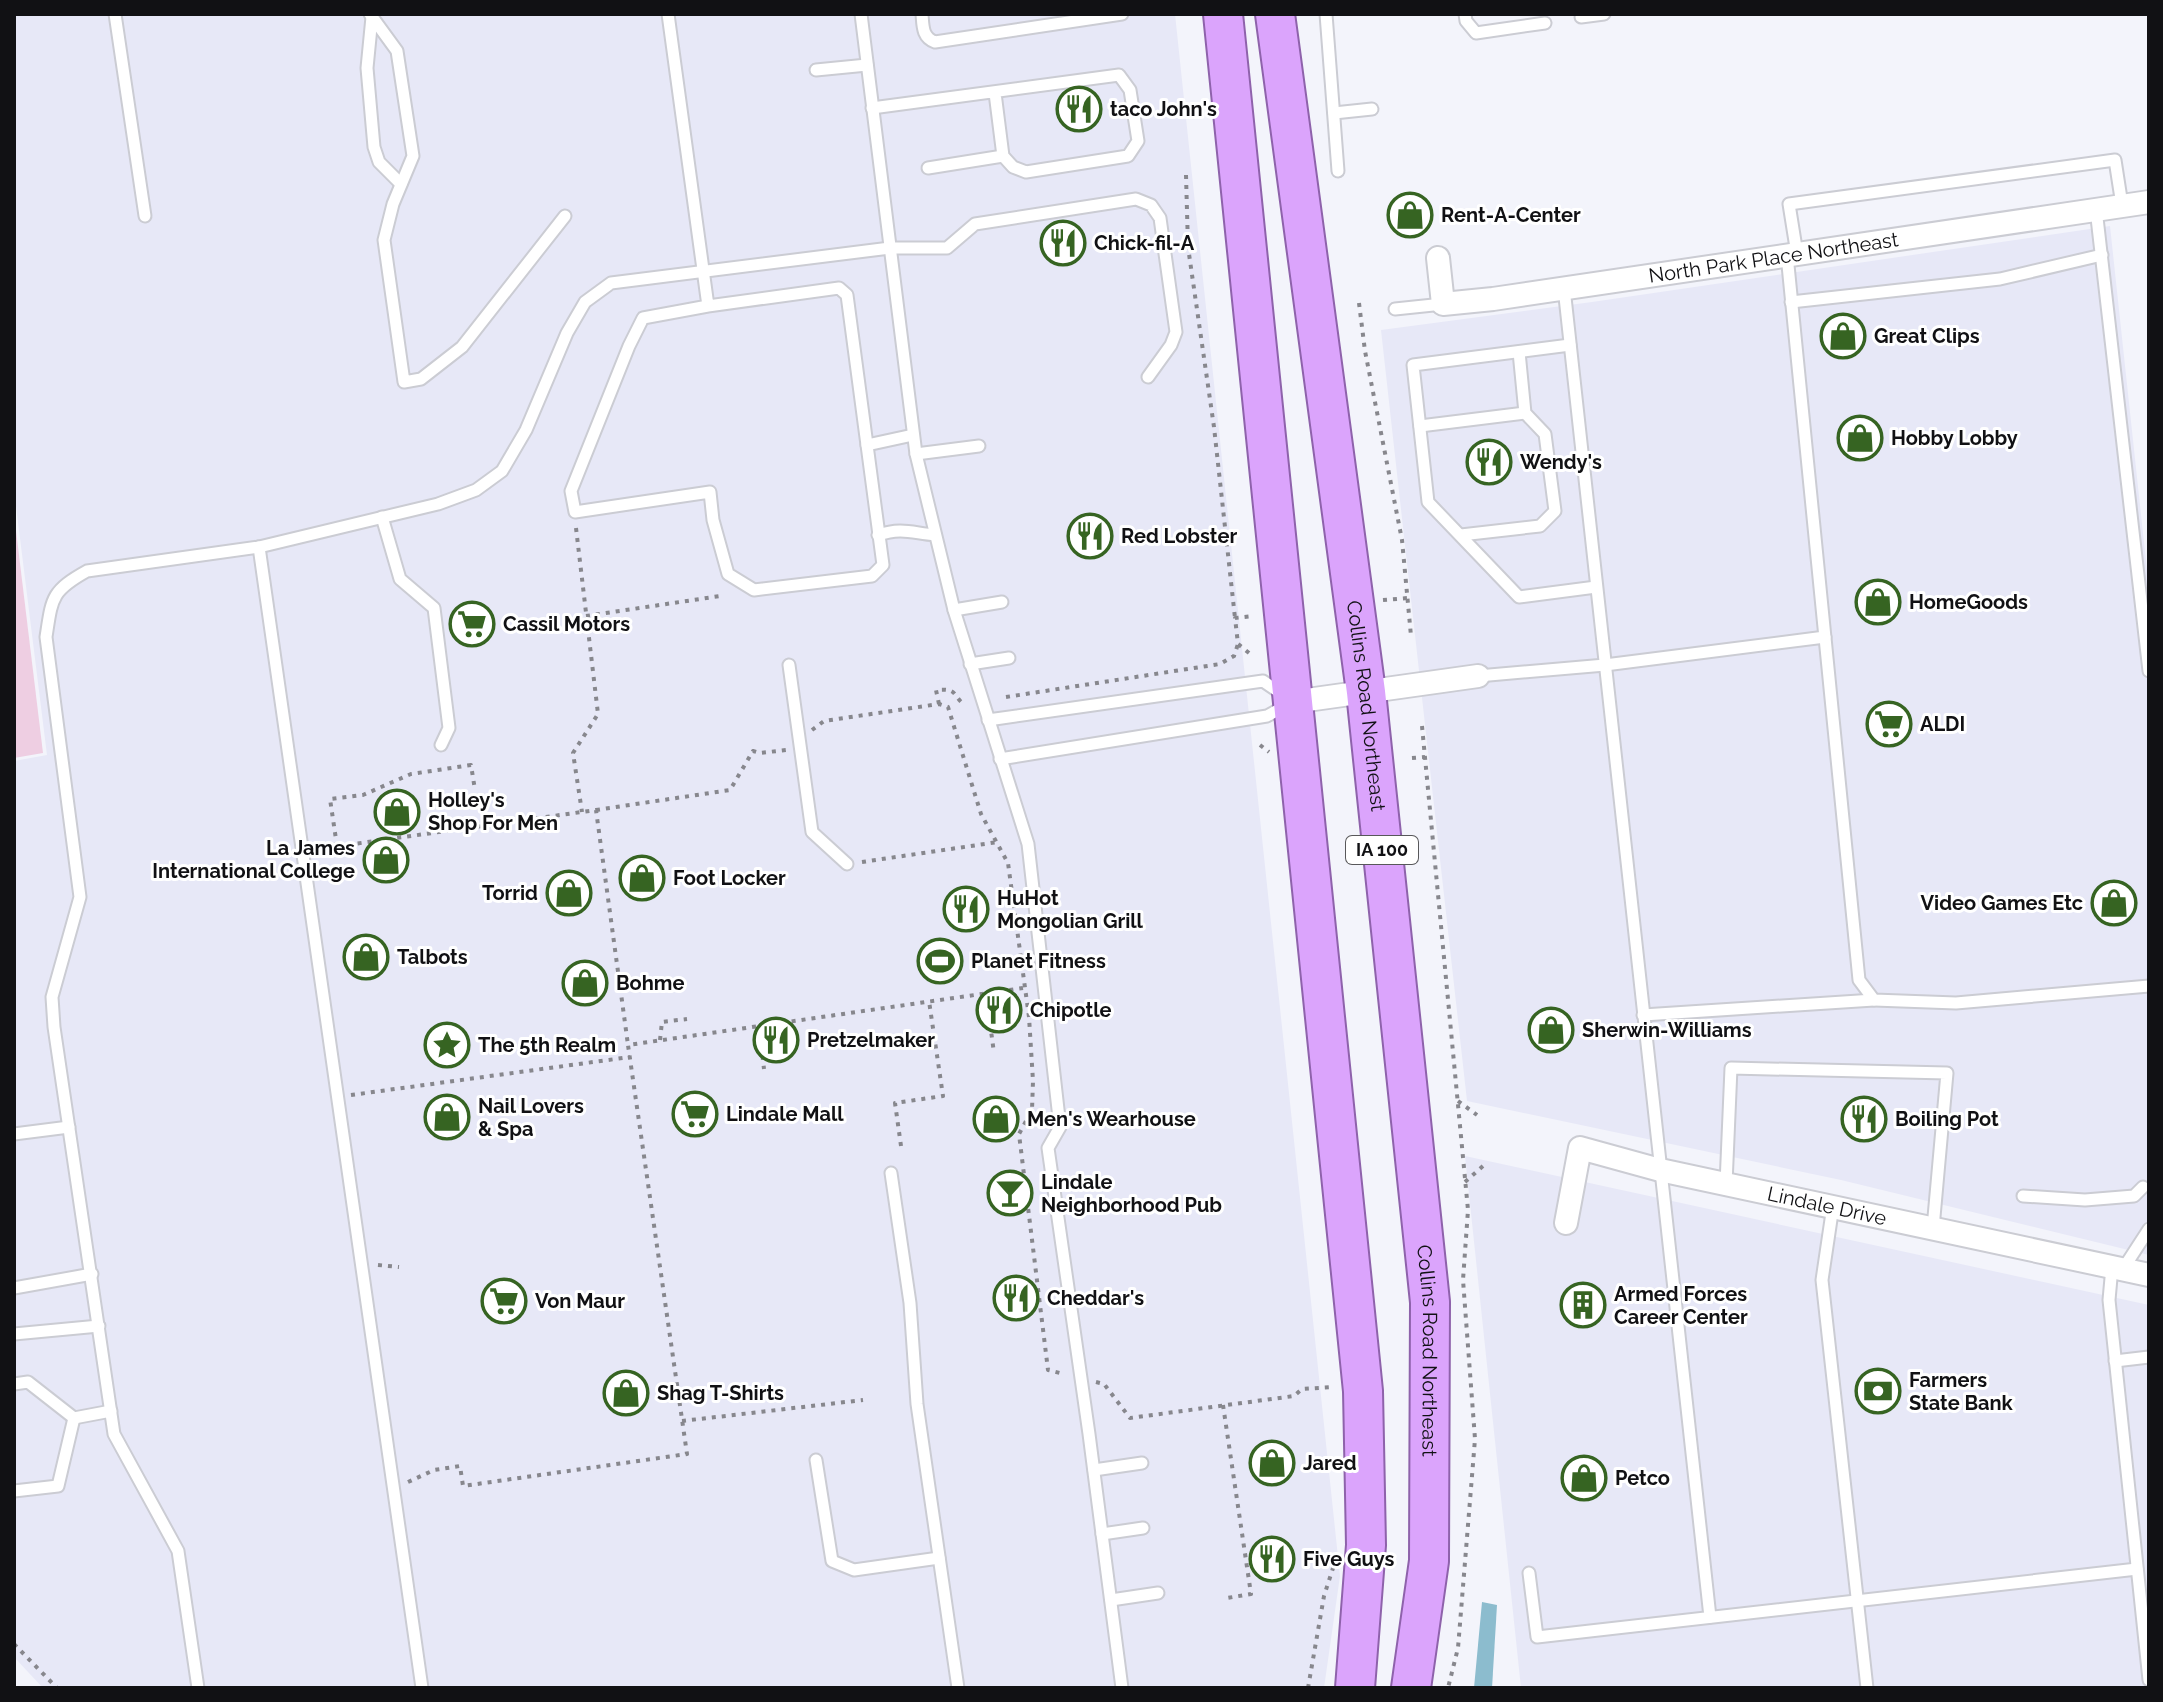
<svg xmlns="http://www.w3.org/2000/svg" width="2163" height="1702" viewBox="0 0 2163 1702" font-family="Raleway,sans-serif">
	<rect width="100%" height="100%" fill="#f3f4fb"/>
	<g fill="#e7e8f7">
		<path d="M14,14H1175L1340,1576L1324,1688H43L14,1657V761L47,755L14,490Z"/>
		<path d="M2110,226L2149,589V1255L1841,1180L1467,1101L1381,330L1592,302Z"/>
		<path d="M1465,1156L2149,1305V1688H1521Z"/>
	</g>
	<path fill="#eecee2" d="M14,514L43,753L14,758Z"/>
	<path fill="#8cbcce" d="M1482,1602L1497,1605L1492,1688H1474Z"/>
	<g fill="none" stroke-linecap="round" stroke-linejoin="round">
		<g stroke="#cbccd3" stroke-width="15">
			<g id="service">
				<path d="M115,14L145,216"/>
				<path d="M370,14L397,51L413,156L393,204L384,240L404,382L421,379L462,347L565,216"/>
				<path d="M668,14L708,306L643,318L629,346L571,491L575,512L710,492L713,520L728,574L754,590L872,576L883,565L847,295L839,288L708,306"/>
				<path d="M861,14L916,454L954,610L1028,844L1060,1127L1048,1148L1089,1434L1122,1688"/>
				<path d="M922,14C923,26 922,37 935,42L1122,14"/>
				<path d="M1326,14L1338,171"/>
				<path d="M1465,14L1466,21L1476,33L1545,23"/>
				<path d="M372,17L367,68L374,147L379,162L401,184"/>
				<path d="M1581,17L1604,14"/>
				<path d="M816,70L867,65"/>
				<path d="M872,108L1119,75L1130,90L1138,141L1128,156L1026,172L1013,167L1003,156L995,93"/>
				<path d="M1334,113L1372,109"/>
				<path d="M928,168L1003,156"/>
				<path d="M2096,209L2149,671"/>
				<path d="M1797,254L1789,204L2115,160L2122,205"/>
				<path d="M1787,255L1859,980L1874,1000L1956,1003L2149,986"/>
				<path d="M1564,288L1710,1617"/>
				<path d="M1791,302L2000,279L2102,255"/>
				<path d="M1395,309L1443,304"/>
				<path d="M1570,345L1413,365L1428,502L1519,597L1596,587"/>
				<path d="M1420,426L1525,413"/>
				<path d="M867,445L913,435"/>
				<path d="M916,454L979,446"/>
				<path d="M382,517L400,579L434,608L449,728L441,745"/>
				<path d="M878,535C902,527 912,533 935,535"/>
				<path d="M1461,535L1540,526L1555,511L1545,434L1525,413L1519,352"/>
				<path d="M259,547L422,1688"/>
				<path d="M954,610L1002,602"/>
				<path d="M970,664L1009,658"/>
				<path d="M789,665L812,832L847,864"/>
				<path d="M1478,676L1605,665L1825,637"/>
				<path d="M988,720L1263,681L1282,694"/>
				<path d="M1000,759L1267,716L1285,706"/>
				<path d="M1643,1015L1874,1000"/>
				<path d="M14,1134L69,1127"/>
				<path d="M891,1173L910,1303L917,1404L958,1688"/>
				<path d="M1726,1184L1731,1068L1947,1073L1933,1228"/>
				<path d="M2023,1196L2085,1200L2134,1196L2143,1187"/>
				<path d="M1833,1206L1822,1280L1867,1688"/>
				<path d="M2112,1267L2109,1300L2149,1680"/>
				<path d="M2123,1269L2149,1229"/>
				<path d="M14,1288L92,1274"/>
				<path d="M14,1334L99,1326"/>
				<path d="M2115,1361L2149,1357"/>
				<path d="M14,1384L28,1382L74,1418L111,1411"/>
				<path d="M816,1460L832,1561L854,1570L939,1558"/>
				<path d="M1094,1470L1142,1463"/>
				<path d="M14,1491L58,1486L74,1418"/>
				<path d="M1102,1534L1143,1528"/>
				<path d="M1529,1573L1537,1637L2137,1569"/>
				<path d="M1111,1600L1158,1593"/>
				<path d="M198,1688L178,1551L114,1434L54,1027L52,997L80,897L46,637C52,598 51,591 87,571L259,547L438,504L476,490L502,471L526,430L567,333L585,302L611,283L890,248H947L975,224L1136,199L1151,205L1160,218L1176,332L1171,345L1148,377"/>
			</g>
		</g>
		<g stroke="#cbccd3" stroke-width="26">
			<g id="minor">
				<path id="s1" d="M1438,258L1443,304L1493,299L2149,202"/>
				<path d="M1293,702L1478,676"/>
				<path id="s2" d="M1566,1223L1580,1148L1660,1170L2149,1275"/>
			</g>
		</g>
		<g stroke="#8e62ab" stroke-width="42">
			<g id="trunk">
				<path d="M1223,14L1363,1391L1366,1545L1355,1688"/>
				<path id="s3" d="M1275,14L1366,692L1430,1302L1429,1561L1411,1688"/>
			</g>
		</g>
		<g stroke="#87878d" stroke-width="4" stroke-dasharray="4 6" stroke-linecap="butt">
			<path d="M1186,175L1188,247L1214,427L1235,618"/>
			<path d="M1359,303L1365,351L1402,540L1411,636"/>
			<path d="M576,528L598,714L573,753L582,812"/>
			<path d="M1383,600L1408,598"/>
			<path d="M586,616L720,596"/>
			<path d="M1249,653L1238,644L1235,618L1254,616"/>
			<path d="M1006,697L1220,664L1234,656L1238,644"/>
			<path d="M939,704L936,690C959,688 952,696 965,705"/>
			<path d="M1422,726L1468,1210L1463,1280L1475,1439L1458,1648L1448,1688"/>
			<path d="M812,730L824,721L939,704L948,707L981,814L1008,863L1029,1017L1033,1081L1032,1110L1019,1134L1048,1370L1064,1374"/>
			<path d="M1260,745L1269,752"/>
			<path d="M1412,758L1425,757"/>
			<path d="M596,810L730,790L753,751L760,753L786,750"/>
			<path d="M337,846L330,799L363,795L411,774L471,765L475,790"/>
			<path d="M318,849L596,810L628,1045"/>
			<path d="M862,862L998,842"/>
			<path d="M986,994L994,1053"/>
			<path d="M759,1026L764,1069"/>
			<path d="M660,1040L662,1022L687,1019"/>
			<path d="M351,1095L630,1057"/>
			<path d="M1458,1101L1477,1115"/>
			<path d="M901,1146L895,1103L943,1096L929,1001"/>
			<path d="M1465,1182L1483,1166"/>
			<path d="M378,1265L399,1267"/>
			<path d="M1096,1382L1104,1384L1130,1418L1294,1396L1302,1389L1333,1387"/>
			<path d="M1223,1405L1251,1594L1227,1598"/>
			<path d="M682,1421L863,1400"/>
			<path d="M408,1482L434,1470L460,1466L463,1486L687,1454L628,1045L1023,988"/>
			<path d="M14,1644L57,1688"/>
			<path d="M1308,1688L1324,1596L1334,1565"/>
		</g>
		<use href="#service" stroke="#fff" stroke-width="11"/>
		<use href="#minor" stroke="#fff" stroke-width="22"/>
		<use href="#trunk" stroke="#dba4fc" stroke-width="38"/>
	</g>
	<defs>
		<g id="restaurant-ring" transform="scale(2.3)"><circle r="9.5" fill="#fff" stroke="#366422" stroke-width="1.5"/><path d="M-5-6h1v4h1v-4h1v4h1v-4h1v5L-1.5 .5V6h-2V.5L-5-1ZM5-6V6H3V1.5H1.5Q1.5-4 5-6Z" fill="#366422"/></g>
		<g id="shop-ring" transform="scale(2.3)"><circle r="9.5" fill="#fff" stroke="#366422" stroke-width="1.5"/><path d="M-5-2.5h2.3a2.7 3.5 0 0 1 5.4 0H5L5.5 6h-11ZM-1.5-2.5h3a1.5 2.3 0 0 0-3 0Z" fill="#366422"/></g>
		<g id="supermarket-ring" transform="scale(2.3)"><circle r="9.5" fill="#fff" stroke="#366422" stroke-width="1.5"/><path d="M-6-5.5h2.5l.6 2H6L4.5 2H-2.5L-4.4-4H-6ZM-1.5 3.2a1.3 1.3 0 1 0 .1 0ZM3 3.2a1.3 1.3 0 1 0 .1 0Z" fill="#366422"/></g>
		<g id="stadium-ring" transform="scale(2.3)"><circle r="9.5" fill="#fff" stroke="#366422" stroke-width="1.5"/><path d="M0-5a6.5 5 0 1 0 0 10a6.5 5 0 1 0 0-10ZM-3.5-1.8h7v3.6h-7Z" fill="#366422"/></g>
		<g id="sight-ring" transform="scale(2.3)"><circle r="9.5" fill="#fff" stroke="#366422" stroke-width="1.5"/><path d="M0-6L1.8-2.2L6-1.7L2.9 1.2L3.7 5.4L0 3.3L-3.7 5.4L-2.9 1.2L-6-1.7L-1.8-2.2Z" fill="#366422"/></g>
		<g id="bar-ring" transform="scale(2.3)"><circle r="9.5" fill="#fff" stroke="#366422" stroke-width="1.5"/><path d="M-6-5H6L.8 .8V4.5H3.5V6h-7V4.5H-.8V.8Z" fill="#366422"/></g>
		<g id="building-ring" transform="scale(2.3)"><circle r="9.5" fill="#fff" stroke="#366422" stroke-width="1.5"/><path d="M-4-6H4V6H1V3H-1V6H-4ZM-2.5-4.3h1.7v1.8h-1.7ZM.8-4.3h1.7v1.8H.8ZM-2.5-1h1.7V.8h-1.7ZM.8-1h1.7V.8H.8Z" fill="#366422"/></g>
		<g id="bank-ring" transform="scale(2.3)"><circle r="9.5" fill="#fff" stroke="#366422" stroke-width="1.5"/><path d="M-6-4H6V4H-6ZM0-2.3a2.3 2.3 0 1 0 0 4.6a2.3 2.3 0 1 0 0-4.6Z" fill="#366422"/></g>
	</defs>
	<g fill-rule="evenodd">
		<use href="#restaurant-ring" x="1079" y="109"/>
		<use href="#shop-ring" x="1410" y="215"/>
		<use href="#restaurant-ring" x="1063" y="243"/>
		<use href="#shop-ring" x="1843" y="336"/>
		<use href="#shop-ring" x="1860" y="438"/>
		<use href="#restaurant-ring" x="1489" y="462"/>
		<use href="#restaurant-ring" x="1090" y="536"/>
		<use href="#shop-ring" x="1878" y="602"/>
		<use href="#supermarket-ring" x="472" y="624"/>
		<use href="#supermarket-ring" x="1889" y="724"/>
		<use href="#shop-ring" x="397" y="812"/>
		<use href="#shop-ring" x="386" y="860"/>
		<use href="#shop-ring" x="642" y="878"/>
		<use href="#shop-ring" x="569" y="893"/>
		<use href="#shop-ring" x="2114" y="903"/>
		<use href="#restaurant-ring" x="966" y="909"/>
		<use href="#shop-ring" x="366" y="957"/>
		<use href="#stadium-ring" x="940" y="961"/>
		<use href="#shop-ring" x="585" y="983"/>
		<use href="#restaurant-ring" x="999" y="1010"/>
		<use href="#shop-ring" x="1551" y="1030"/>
		<use href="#restaurant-ring" x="776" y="1040"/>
		<use href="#sight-ring" x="447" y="1045"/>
		<use href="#supermarket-ring" x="695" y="1114"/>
		<use href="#shop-ring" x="447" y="1117"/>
		<use href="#shop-ring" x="996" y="1119"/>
		<use href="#restaurant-ring" x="1864" y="1119"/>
		<use href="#bar-ring" x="1010" y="1193"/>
		<use href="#restaurant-ring" x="1016" y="1298"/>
		<use href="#supermarket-ring" x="504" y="1301"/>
		<use href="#building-ring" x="1583" y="1305"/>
		<use href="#bank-ring" x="1878" y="1391"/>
		<use href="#shop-ring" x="626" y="1393"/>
		<use href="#shop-ring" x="1272" y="1463"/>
		<use href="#shop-ring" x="1584" y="1478"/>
		<use href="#restaurant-ring" x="1272" y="1559"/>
	</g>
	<g text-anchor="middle" stroke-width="6" stroke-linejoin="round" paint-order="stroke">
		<rect fill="#fff" stroke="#58585a" stroke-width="2" x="1346" y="836" width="72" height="28" rx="6"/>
		<g font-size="18" font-weight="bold" fill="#111114">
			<text x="1382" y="856">IA 100</text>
		</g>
		<g font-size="20" font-weight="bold" fill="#111114" stroke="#fff" text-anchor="start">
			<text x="1110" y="116">taco John's</text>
			<text x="1441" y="222">Rent-A-Center</text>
			<text x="1094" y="250">Chick-fil-A</text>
			<text x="1874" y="343">Great Clips</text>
			<text x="1891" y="445">Hobby Lobby</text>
			<text x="1520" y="469">Wendy's</text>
			<text x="1121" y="543">Red Lobster</text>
			<text x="1909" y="609">HomeGoods</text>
			<text x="503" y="631">Cassil Motors</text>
			<text x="1920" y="731">ALDI</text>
			<text x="428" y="807">Holley's<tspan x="428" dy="23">Shop For Men</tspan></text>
			<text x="355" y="855" text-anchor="end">La James<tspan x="355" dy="23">International College</tspan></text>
			<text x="673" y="885">Foot Locker</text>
			<text x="538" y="900" text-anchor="end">Torrid</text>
			<text x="997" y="905">HuHot<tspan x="997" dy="23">Mongolian Grill</tspan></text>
			<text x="2083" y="910" text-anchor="end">Video Games Etc</text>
			<text x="397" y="964">Talbots</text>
			<text x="971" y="968">Planet Fitness</text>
			<text x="616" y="990">Bohme</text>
			<text x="1030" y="1017">Chipotle</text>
			<text x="1582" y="1037">Sherwin-Williams</text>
			<text x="807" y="1047">Pretzelmaker</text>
			<text x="478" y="1052">The 5th Realm</text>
			<text x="478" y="1113">Nail Lovers<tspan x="478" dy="23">&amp; Spa</tspan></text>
			<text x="726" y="1121">Lindale Mall</text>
			<text x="1027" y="1126">Men's Wearhouse</text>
			<text x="1895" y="1126">Boiling Pot</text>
			<text x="1041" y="1189">Lindale<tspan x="1041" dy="23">Neighborhood Pub</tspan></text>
			<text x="1614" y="1301">Armed Forces<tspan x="1614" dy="23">Career Center</tspan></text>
			<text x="1047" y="1305">Cheddar's</text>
			<text x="535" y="1308">Von Maur</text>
			<text x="1909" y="1387">Farmers<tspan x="1909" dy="23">State Bank</tspan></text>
			<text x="657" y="1400">Shag T-Shirts</text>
			<text x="1303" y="1470">Jared</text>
			<text x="1615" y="1485">Petco</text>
			<text x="1303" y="1566">Five Guys</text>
		</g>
		<g font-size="20" fill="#111114" stroke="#fff">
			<text dy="7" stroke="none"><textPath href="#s1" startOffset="380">North Park Place Northeast</textPath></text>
			<text dy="7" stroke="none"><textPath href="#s3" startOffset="698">Collins Road Northeast</textPath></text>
			<text dy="7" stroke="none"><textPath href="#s2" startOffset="330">Lindale Drive</textPath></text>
			<text dy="7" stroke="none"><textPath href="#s3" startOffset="1346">Collins Road Northeast</textPath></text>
		</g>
	</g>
	<rect width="2163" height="1702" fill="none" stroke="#111114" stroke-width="32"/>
</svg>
